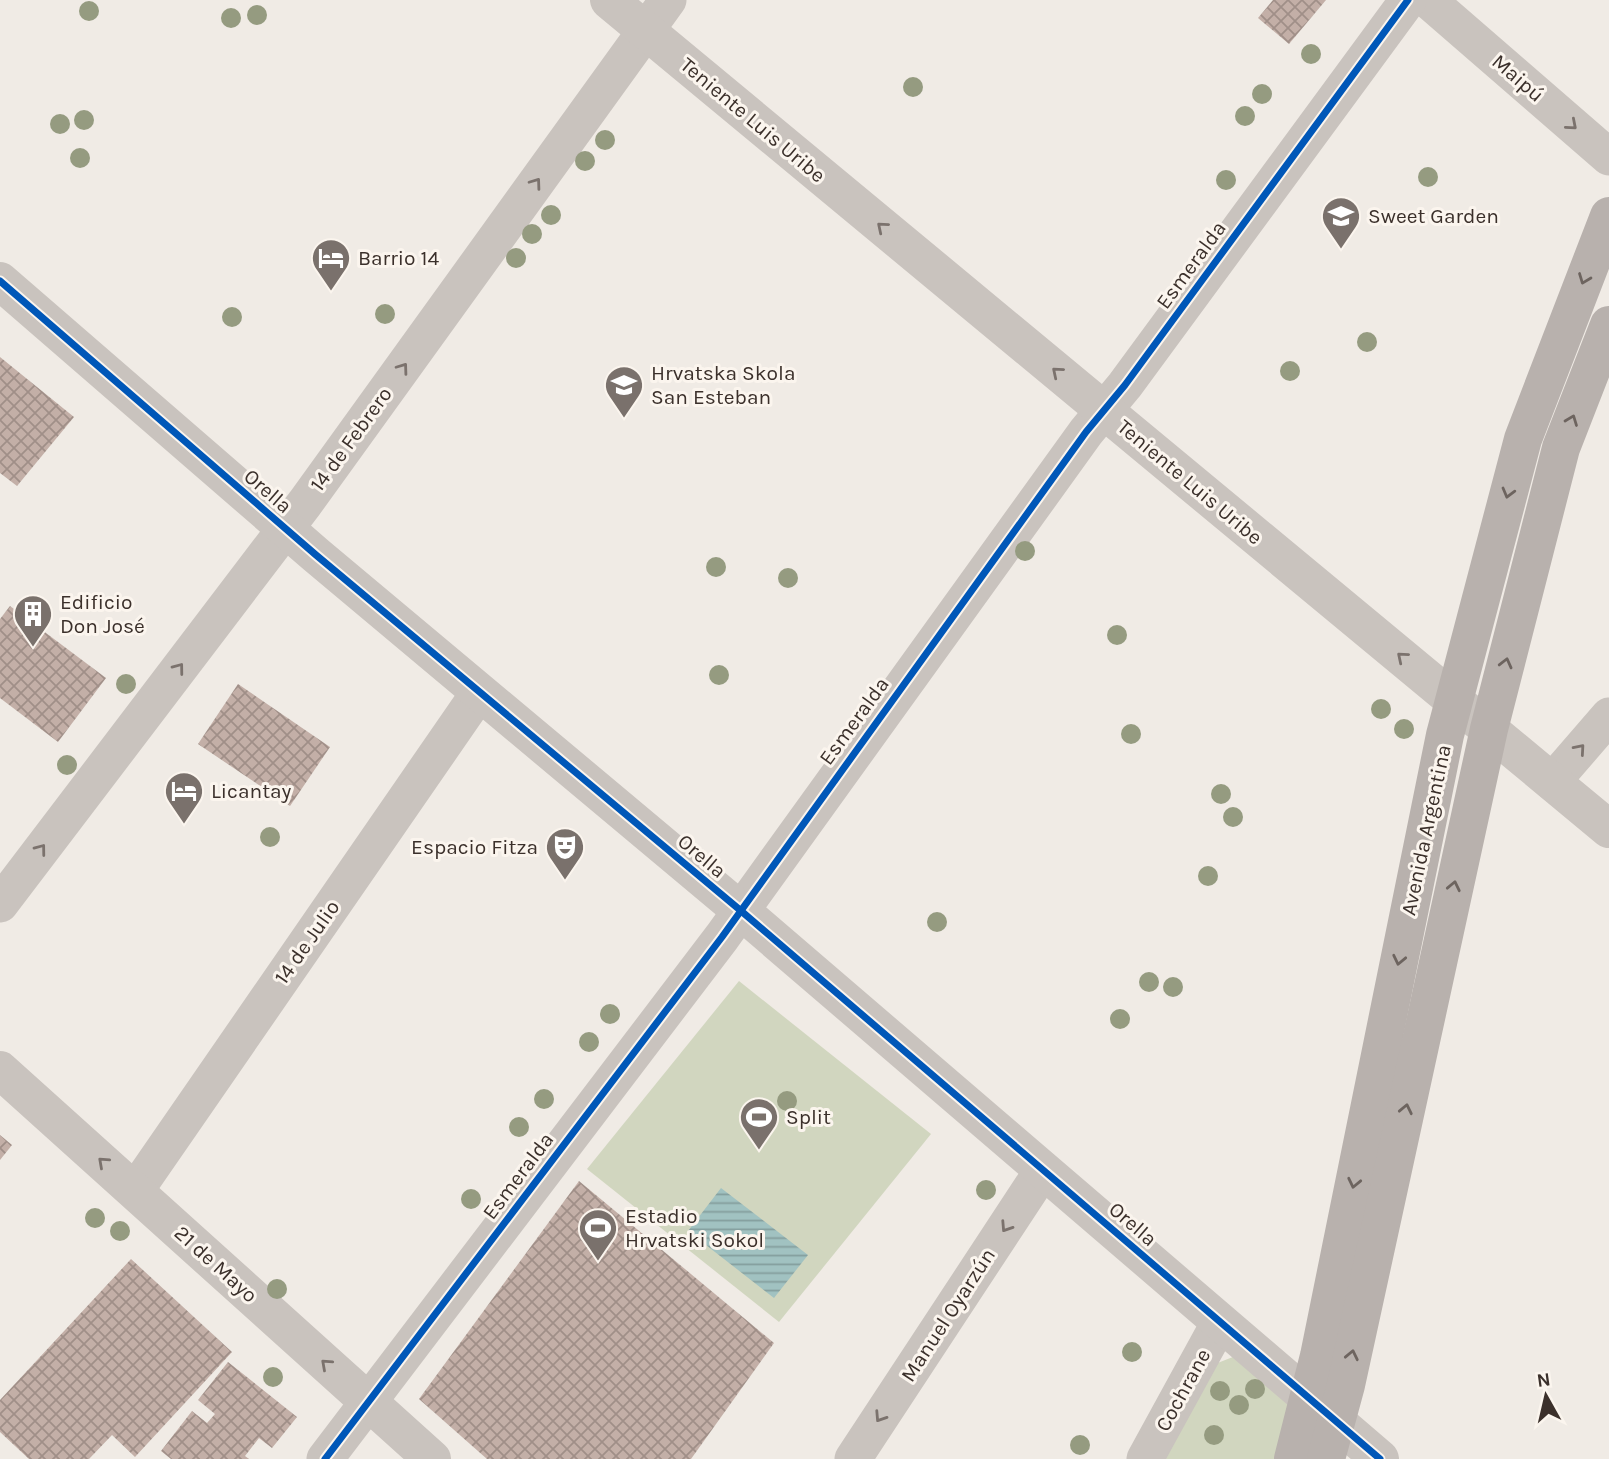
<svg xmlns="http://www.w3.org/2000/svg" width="1609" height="1459" viewBox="0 0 1609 1459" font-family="Karla,sans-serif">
	<defs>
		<pattern id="water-rules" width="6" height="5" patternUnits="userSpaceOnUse" patternTransform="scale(1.75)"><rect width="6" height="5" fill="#a1c2c1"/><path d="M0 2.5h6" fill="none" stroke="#849e9d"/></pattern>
		<pattern id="building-cross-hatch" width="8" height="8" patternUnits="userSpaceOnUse" patternTransform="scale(1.75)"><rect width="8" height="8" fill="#c3afa7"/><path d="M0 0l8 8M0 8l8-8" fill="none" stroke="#a08f88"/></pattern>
	</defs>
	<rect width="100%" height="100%" fill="#f0ebe5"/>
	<g fill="#d1d6bf">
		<path d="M739,981L931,1134L779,1322L587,1169Z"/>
		<path d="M1238,1355L1290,1400L1277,1459H1163L1215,1364Z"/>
	</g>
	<path fill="url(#water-rules)" d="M721,1188L808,1255L774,1298L688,1231Z"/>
	<g fill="url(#building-cross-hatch)">
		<path d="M1273,0H1326L1289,44L1258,18Z"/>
		<path d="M0,357L74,417L17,486L0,473Z"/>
		<path d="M10,606L106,678L58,742L0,698V619Z"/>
		<path d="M238,684L330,747L290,806L198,744Z"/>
		<path d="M0,1135L12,1145L0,1160Z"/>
		<path d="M579,1181L774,1343L691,1459H487L419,1399Z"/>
		<path d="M131,1259L232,1352L135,1457L112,1435L89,1459H29L0,1432V1400Z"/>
		<path d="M228,1362L297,1417L272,1448L259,1438L245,1456L249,1459H171L161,1451L192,1411L207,1423L215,1414L198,1400Z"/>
	</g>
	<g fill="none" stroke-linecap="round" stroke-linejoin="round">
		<g stroke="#c9c3be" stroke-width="37">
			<path d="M1428,0L1609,157"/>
			<path d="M1552,782L1609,716"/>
			<path d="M0,904L305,503L668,0"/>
			<path d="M135,1191L479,693"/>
			<path d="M325,1459L722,937L1086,432L1125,385L1408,0"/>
			<path d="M853,1459L1043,1170"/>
			<path d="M1145,1459L1220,1322"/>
		</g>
		<g stroke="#c9c3be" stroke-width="38">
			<path d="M609,0L1609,829"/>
			<path d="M0,281L316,555L740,910L1380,1459"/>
			<path d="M0,1070L432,1459"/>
		</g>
		<g stroke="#b8b1ad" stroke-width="38">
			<path d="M1293,1459L1319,1356L1445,735L1523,439L1609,216"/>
			<path d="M1326,1459L1346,1385L1489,729L1561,448L1609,325"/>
		</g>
		<g stroke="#fbf5ee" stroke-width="11">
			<g id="cycleway">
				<path d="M0,281L316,555L740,910L1380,1459"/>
				<path d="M325,1459L722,937L1086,432L1125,385L1408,0"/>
			</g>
		</g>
		<use href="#cycleway" stroke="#0057b8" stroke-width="7"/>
	</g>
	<g fill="#959b80">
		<circle cx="89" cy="11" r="10"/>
		<circle cx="257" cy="15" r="10"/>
		<circle cx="231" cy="18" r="10"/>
		<circle cx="1311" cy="54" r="10"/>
		<circle cx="913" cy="87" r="10"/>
		<circle cx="1262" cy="94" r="10"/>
		<circle cx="1245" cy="116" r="10"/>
		<circle cx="84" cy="120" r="10"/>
		<circle cx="60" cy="124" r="10"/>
		<circle cx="605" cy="140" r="10"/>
		<circle cx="80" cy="158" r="10"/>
		<circle cx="585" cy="161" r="10"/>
		<circle cx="1428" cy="177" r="10"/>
		<circle cx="1226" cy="180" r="10"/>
		<circle cx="551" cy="215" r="10"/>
		<circle cx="532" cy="234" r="10"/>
		<circle cx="516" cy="258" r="10"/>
		<circle cx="385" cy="314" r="10"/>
		<circle cx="232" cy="317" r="10"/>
		<circle cx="1367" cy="342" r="10"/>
		<circle cx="1290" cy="371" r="10"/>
		<circle cx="1025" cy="551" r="10"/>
		<circle cx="716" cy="567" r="10"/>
		<circle cx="788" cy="578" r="10"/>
		<circle cx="1117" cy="635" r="10"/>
		<circle cx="719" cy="675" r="10"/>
		<circle cx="126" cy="684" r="10"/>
		<circle cx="1381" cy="709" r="10"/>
		<circle cx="1404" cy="729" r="10"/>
		<circle cx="1131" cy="734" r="10"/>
		<circle cx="67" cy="765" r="10"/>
		<circle cx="1221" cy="794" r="10"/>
		<circle cx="1233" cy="817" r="10"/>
		<circle cx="270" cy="837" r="10"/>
		<circle cx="1208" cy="876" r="10"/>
		<circle cx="937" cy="922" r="10"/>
		<circle cx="1149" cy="982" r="10"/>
		<circle cx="1173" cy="987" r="10"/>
		<circle cx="610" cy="1014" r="10"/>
		<circle cx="1120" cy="1019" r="10"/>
		<circle cx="589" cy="1042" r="10"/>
		<circle cx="544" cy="1099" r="10"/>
		<circle cx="787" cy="1101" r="10"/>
		<circle cx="519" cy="1127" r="10"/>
		<circle cx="986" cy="1190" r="10"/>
		<circle cx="471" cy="1199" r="10"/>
		<circle cx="95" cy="1218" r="10"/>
		<circle cx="120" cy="1231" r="10"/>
		<circle cx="277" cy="1289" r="10"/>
		<circle cx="1132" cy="1352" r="10"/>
		<circle cx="273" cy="1377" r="10"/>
		<circle cx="1255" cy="1389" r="10"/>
		<circle cx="1220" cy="1391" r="10"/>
		<circle cx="1239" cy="1405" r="10"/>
		<circle cx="1214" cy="1435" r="10"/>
		<circle cx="1080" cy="1445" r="10"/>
	</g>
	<defs><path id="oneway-chevron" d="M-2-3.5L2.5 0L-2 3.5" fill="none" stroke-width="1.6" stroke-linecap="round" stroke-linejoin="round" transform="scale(1.75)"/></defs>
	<g stroke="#7b726d">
		<use href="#oneway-chevron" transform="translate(1572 125) rotate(41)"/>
		<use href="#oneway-chevron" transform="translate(536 183) rotate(-54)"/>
		<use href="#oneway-chevron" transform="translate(882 227) rotate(-140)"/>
		<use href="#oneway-chevron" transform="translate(403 368) rotate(-54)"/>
		<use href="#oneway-chevron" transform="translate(1057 372) rotate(-140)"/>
		<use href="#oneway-chevron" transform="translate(1402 657) rotate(-140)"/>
		<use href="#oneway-chevron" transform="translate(179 668) rotate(-53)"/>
		<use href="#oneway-chevron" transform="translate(1580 749) rotate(-49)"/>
		<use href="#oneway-chevron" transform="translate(41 849) rotate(-53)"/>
		<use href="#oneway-chevron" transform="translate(103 1162) rotate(-138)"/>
		<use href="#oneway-chevron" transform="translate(1006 1227) rotate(123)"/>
		<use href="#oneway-chevron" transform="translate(326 1364) rotate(-138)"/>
		<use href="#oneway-chevron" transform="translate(880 1417) rotate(123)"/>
	</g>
	<g stroke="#6d645f">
		<use href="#oneway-chevron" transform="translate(1584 279) rotate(111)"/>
		<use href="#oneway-chevron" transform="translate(1572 420) rotate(-69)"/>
		<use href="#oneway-chevron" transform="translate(1508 493) rotate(105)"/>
		<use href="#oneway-chevron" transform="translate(1506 663) rotate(-76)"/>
		<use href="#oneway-chevron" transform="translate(1454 886) rotate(-78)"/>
		<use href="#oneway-chevron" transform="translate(1399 960) rotate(102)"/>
		<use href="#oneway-chevron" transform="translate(1406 1109) rotate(-78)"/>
		<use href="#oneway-chevron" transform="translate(1354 1183) rotate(102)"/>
		<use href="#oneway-chevron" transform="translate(1352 1355) rotate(-78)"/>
	</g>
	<defs>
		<g id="school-pin" transform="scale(2.0125)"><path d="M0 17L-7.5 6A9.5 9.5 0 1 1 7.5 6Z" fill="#7a716c" stroke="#fbf5ee"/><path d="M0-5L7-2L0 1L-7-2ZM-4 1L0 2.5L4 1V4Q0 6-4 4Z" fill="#fff"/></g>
		<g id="hotel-pin" transform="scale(2.0125)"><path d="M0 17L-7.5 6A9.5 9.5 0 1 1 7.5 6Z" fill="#7a716c" stroke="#fbf5ee"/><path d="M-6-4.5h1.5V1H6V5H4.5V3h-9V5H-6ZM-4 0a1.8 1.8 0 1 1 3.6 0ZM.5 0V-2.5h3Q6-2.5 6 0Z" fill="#fff"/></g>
		<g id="building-pin" transform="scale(2.0125)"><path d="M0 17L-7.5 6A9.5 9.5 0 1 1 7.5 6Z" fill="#7a716c" stroke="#fbf5ee"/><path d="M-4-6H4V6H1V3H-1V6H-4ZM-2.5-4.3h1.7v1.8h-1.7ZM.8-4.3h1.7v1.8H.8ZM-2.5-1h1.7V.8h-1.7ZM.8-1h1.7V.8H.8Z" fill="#fff"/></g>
		<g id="theatre-pin" transform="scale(2.0125)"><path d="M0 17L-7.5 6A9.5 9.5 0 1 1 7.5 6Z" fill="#7a716c" stroke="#fbf5ee"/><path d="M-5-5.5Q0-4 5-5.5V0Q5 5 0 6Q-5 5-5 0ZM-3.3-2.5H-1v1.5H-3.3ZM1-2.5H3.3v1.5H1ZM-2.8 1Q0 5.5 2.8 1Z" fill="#fff"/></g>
		<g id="stadium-pin" transform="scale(2.0125)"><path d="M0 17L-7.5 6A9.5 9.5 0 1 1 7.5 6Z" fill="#7a716c" stroke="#fbf5ee"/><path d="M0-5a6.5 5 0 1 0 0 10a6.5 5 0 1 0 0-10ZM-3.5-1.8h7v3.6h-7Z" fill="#fff"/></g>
	</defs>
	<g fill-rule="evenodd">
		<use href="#school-pin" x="1341" y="216"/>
		<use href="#hotel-pin" x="331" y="258"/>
		<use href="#school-pin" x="624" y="385"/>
		<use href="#building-pin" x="33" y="614"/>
		<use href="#hotel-pin" x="184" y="791"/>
		<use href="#theatre-pin" x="565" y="847"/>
		<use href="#stadium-pin" x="759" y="1117"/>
		<use href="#stadium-pin" x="598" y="1228"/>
	</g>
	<g text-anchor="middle" stroke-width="6" stroke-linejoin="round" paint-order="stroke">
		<g font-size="21" fill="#3b302b" stroke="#fbf5ee">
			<text transform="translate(1518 78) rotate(41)" y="7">Maipú</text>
			<text transform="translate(753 120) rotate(40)" y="7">Teniente Luis Uribe</text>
			<text transform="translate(1191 265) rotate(-54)" y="7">Esmeralda</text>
			<text transform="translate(351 439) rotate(-54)" y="7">14 de Febrero</text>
			<text transform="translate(1190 482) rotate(40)" y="7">Teniente Luis Uribe</text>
			<text transform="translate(268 491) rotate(41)" y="7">Orella</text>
			<text transform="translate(854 721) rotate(-54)" y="7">Esmeralda</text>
			<text transform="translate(1426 830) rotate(-78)" y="7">Avenida Argentina</text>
			<text transform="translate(702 856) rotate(40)" y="7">Orella</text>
			<text transform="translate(307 942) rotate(-55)" y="7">14 de Julio</text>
			<text transform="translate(518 1176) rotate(-53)" y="7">Esmeralda</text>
			<text transform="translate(1133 1224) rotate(41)" y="7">Orella</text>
			<text transform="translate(216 1264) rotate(42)" y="7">21 de Mayo</text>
			<text transform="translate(948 1315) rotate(-57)" y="7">Manuel Oyarzún</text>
			<text transform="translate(1183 1390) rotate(-61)" y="7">Cochrane</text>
		</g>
		<g font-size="21" fill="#3b302b" stroke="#fbf5ee" text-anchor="start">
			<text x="1368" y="223">Sweet Garden</text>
			<text x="358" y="265">Barrio 14</text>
			<text x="651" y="380">Hrvatska Skola<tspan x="651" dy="24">San Esteban</tspan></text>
			<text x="60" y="609">Edificio<tspan x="60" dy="24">Don José</tspan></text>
			<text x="211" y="798">Licantay</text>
			<text x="538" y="854" text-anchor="end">Espacio Fitza</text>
			<text x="786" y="1124">Split</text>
			<text x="625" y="1223">Estadio<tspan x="625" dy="24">Hrvatski Sokol</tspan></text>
		</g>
	</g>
	<g transform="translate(1546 1396) rotate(352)" stroke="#fbf5ee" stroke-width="5" paint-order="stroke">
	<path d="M0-5L12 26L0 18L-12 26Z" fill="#3b302b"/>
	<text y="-10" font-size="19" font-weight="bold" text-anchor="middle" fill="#3b302b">N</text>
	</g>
</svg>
